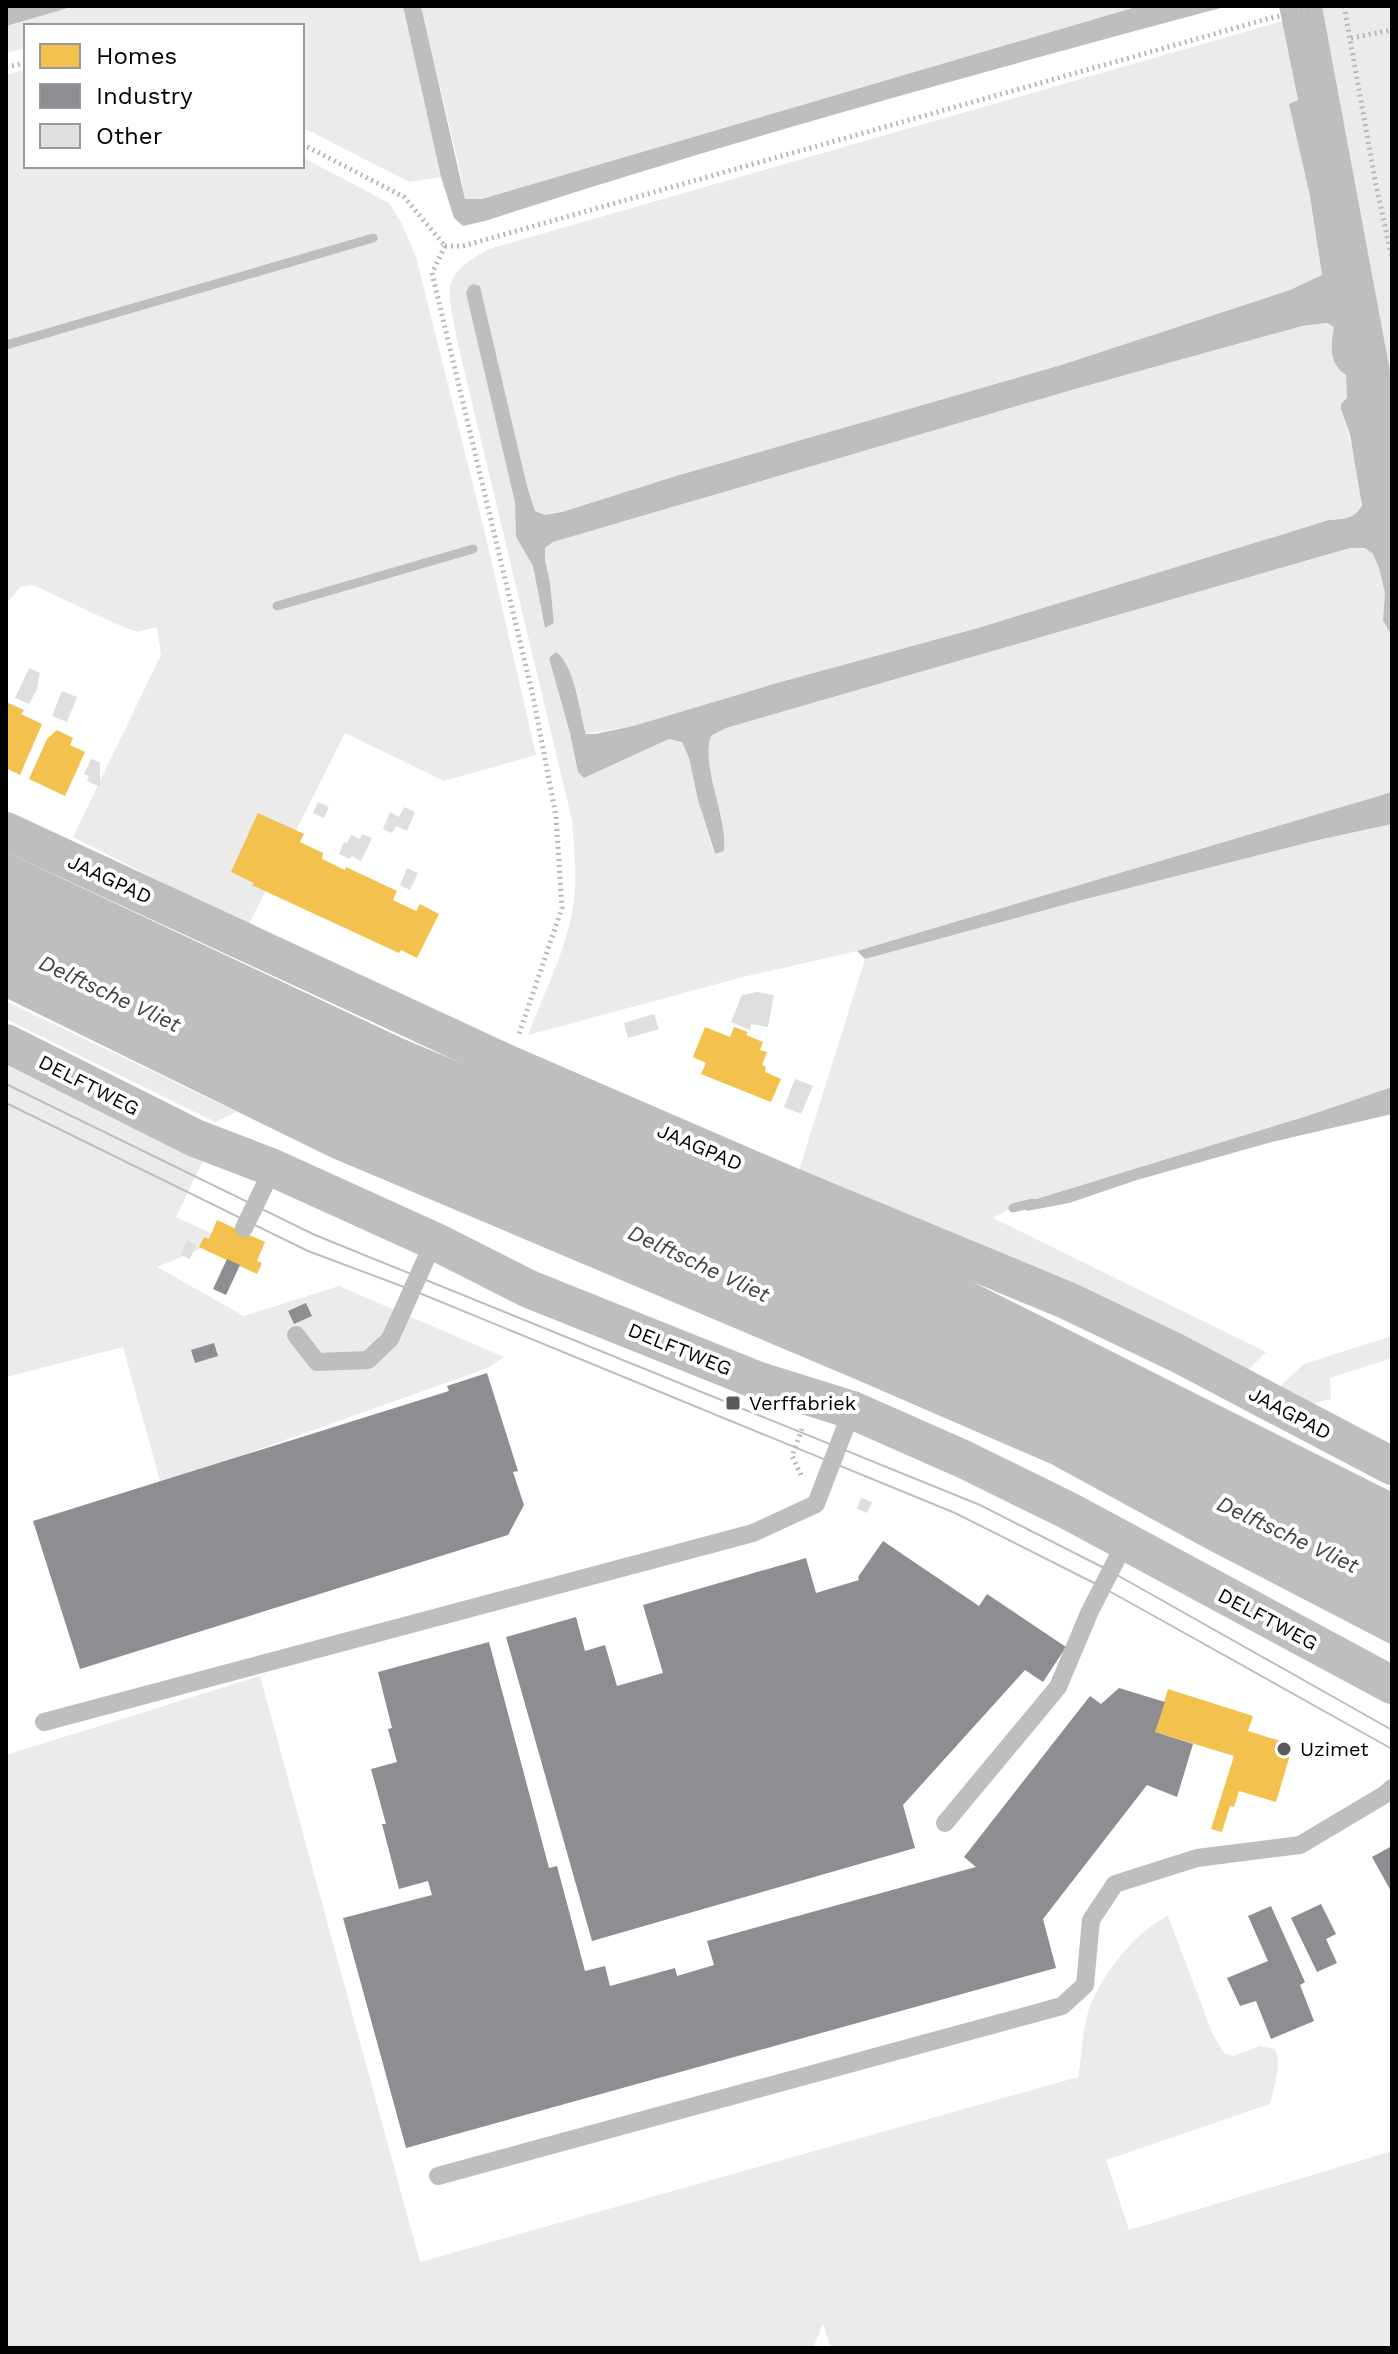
<svg xmlns="http://www.w3.org/2000/svg" width="1398" height="2354" viewBox="0 0 1398 2354" font-family="'Work Sans',sans-serif">
	<rect width="100%" height="100%" fill="#fff"/>
	<g fill="#ebebeb">
		<path d="M75,6H403L441,177L409,182L302,127V26H26V48L6,53V26Z"/>
		<path d="M421,6H1139L482,199H465L460,171Z"/>
		<path d="M1310,6H1392V570Z"/>
		<path d="M1282,21L1298,100L1322,276L1290,290L1058,366L676,476L562,512L545,515L535,511L527,486L480,286L466,293L515,503L516,537L533,566L545,627L554,623L550,583L545,560V548L553,542L1075,389L1302,326L1327,323L1334,327C1331,344 1329,365 1346,375L1347,398L1341,409C1346,425 1368,498 1359,511C1353,520 1340,519 1329,520L978,628L777,683L633,726L586,734L578,705L570,733L578,772L585,778L669,739L682,742L689,758L698,800L714,854L724,851C728,816 700,766 710,737L726,728L1350,548L1365,547L1373,554L1379,568L1385,593L1383,620L1392,637V792L857,951L743,977L528,1035C545,991 568,947 574,900C577,874 574,847 572,820L457,340C448,288 438,277 489,249Z"/>
		<path d="M26,69V166H302V157L389,203L401,222L416,257L485,533L536,755L444,781L345,733L248,926L73,837L161,655L157,627L137,632L114,623L33,585L20,587L6,604V75Z"/>
		<path d="M1392,824V1087L1307,1116L1020,1204L993,1218L1266,1352L1243,1375L799,1170L865,959L1082,900L1318,840Z"/>
		<path d="M6,1001L237,1112L215,1122L6,1019Z"/>
		<path d="M6,1063L204,1159L176,1217L224,1239L157,1267L244,1316L339,1286L504,1357L488,1368L161,1484L123,1347L6,1377Z"/>
		<path d="M1392,1336V1358L1330,1378L1331,1399L1306,1405L1275,1391L1304,1364Z"/>
		<path d="M260,1676L420,2262L1078,2077C1082,2057 1082,2035 1087,2016C1097,1980 1134,1932 1168,1916L1213,2035L1225,2054L1233,2056L1260,2046L1275,2049C1282,2066 1274,2086 1270,2104L1106,2160L1129,2230L1392,2151V2348H831L823,2324L813,2348H6V1755Z"/>
	</g>
	<g fill="#bebebe">
		<path d="M6,6H75L6,26Z"/>
		<path d="M403,6H421L465,199H482L1139,6H1228C979,73 730,141 485,221L463,226L454,218L441,177Z"/>
		<path d="M1279,6H1322L1392,382V637L1383,620L1385,593L1379,568L1373,554L1365,548H1350L726,728L711,736C700,765 728,817 724,851L715,854L698,800L689,758L682,742L669,739L584,778L578,772L570,733L549,658L556,652C575,666 579,711 586,734H595L633,726L777,683L978,628L1329,520C1344,519 1355,519 1362,505L1350,435L1341,409V404L1347,398L1346,375C1328,364 1331,345 1334,327L1327,323L1302,326L1075,389L553,542L545,548V560L550,583L554,623L545,628L533,566L516,537L515,503L466,293L469,286L474,284L480,286L527,486L535,511L545,515L562,512L676,476L1058,366L1290,290L1322,275L1310,196L1289,104L1298,100Z"/>
		<path d="M1392,792V824L1318,840L1082,900L865,959L857,951Z"/>
		<path d="M6,852L404,1039L925,1258L1392,1492V1645L1205,1548L1051,1464L855,1379L330,1157L6,998Z"/>
		<path d="M1392,1087V1114L1268,1143L1137,1180L1069,1203L1027,1211L1020,1204L1307,1116Z"/>
	</g>
	<g fill="#f2c14e">
		<path d="M6,702L24,710L21,714L42,724L20,775L6,768Z"/>
		<path d="M57,730L73,738L70,745L85,752L65,796L29,779L47,739Z"/>
		<path d="M258,813L304,834L300,842L323,853L322,859L345,870L346,867L397,891L393,900L416,911L420,904L439,914L417,958L401,950L399,953L252,885L254,883L231,872Z"/>
		<path d="M705,1027L730,1037L734,1027L748,1032L746,1035L763,1042L760,1050L767,1052L762,1065L766,1067L765,1072L781,1079L771,1102L701,1074L706,1063L693,1057Z"/>
		<path d="M217,1220L265,1242L257,1261L262,1263L257,1274L199,1247L204,1237L209,1239Z"/>
		<path d="M1168,1689L1253,1716L1248,1731L1293,1745L1276,1802L1239,1791L1234,1807L1230,1806L1222,1832L1211,1829L1234,1756L1155,1732Z"/>
	</g>
	<g fill="#8d8d92">
		<path d="M227,1259L240,1265L226,1295L213,1289Z"/>
		<path d="M306,1303L312,1316L294,1324L288,1311Z"/>
		<path d="M214,1343L218,1356L195,1363L191,1350Z"/>
		<path d="M487,1373L518,1471L513,1472L524,1505L508,1535L80,1669L33,1521L449,1391L447,1386Z"/>
		<path d="M883,1541L979,1606L987,1594L1066,1647L1043,1682L1025,1670L903,1805L915,1848L592,1941L506,1637L576,1617L585,1651L605,1645L617,1686L663,1673L643,1605L806,1558L816,1593L859,1580L858,1577Z"/>
		<path d="M489,1642L549,1868L557,1866L585,1971L605,1966L610,1986L675,1968L677,1976L714,1965L707,1941L976,1867L964,1857L1090,1696L1101,1704L1119,1688L1165,1702L1155,1732L1193,1744L1177,1797L1147,1785L1043,1919L1056,1968L406,2148L343,1918L432,1895L428,1881L399,1889L382,1824H386L371,1769L397,1762L388,1729L392,1728L378,1672Z"/>
		<path d="M1392,1846V1893L1372,1857Z"/>
		<path d="M1321,1904L1336,1934L1326,1939L1337,1963L1317,1972L1291,1918Z"/>
		<path d="M1271,1906L1305,1982L1300,1985L1314,2021L1271,2039L1256,2001L1240,2006L1227,1978L1268,1961L1248,1916Z"/>
	</g>
	<g fill="none" stroke-linecap="round" stroke-linejoin="round">
		<g stroke="#bebebe" stroke-width="9">
			<path d="M6,345L373,238"/>
			<path d="M277,606L473,549"/>
			<path d="M1013,1208L1033,1203"/>
		</g>
	</g>
	<g fill="#dfdfdf">
		<path d="M29,668L40,673L37,689L29,704L15,698Z"/>
		<path d="M62,691L77,697L67,722L52,716Z"/>
		<path d="M91,759L100,762V787L87,781L89,776L84,774Z"/>
		<path d="M318,802L329,807L324,818L313,813Z"/>
		<path d="M404,807L415,812L407,831L396,826L392,833L383,829L390,812L399,817Z"/>
		<path d="M362,834L372,838L361,861L352,856L350,859L339,854L344,842L347,843L351,835L360,839Z"/>
		<path d="M407,868L418,873L410,890L400,885Z"/>
		<path d="M757,992L774,995L768,1027L751,1024L750,1030L731,1022L742,995Z"/>
		<path d="M654,1014L659,1029L628,1038L624,1023Z"/>
		<path d="M795,1079L813,1086L801,1114L784,1107Z"/>
		<path d="M187,1240L196,1245L190,1259L181,1255Z"/>
		<path d="M861,1498L872,1502L867,1513L857,1509Z"/>
	</g>
	<g fill="none" stroke-linecap="round" stroke-linejoin="round">
		<g stroke="#b9b9b9" stroke-width="5" stroke-dasharray="2 4" stroke-linecap="butt">
			<path d="M1344,6L1376,185L1392,258"/>
			<path d="M1351,38L1392,30"/>
			<path d="M6,67L26,63"/>
			<path d="M302,144L404,197L445,246"/>
			<path d="M445,246H463L1267,19L1323,6"/>
			<path d="M445,246L432,273L533,696L556,816L562,908L519,1034"/>
			<path d="M801,1475L792,1456L802,1429"/>
		</g>
		<g stroke="#bebebe" stroke-width="18">
			<path d="M244,1228L273,1168"/>
			<path d="M296,1335L317,1362L368,1360L390,1339L434,1241"/>
			<path d="M44,1722L753,1533L816,1504L852,1410"/>
			<path d="M945,1823L1058,1687L1090,1611L1126,1541"/>
			<path d="M438,2176L1062,2006L1085,1985L1091,1920L1115,1884L1197,1858L1300,1845L1384,1795L1392,1788"/>
		</g>
		<g stroke="#bebebe" stroke-width="38">
			<path d="M6,831L508,1064L788,1185L1066,1300L1177,1353L1392,1466"/>
			<path d="M6,1043L195,1138L273,1168L434,1241L529,1289L759,1381L852,1410L963,1459L1067,1510L1392,1685"/>
		</g>
		<g stroke="#bebebe" stroke-width="2">
			<path d="M6,1084L315,1235L980,1505L1110,1571L1392,1730"/>
			<path d="M6,1103L308,1251L412,1290L955,1513L1102,1587L1392,1749"/>
		</g>
	</g>
	<g fill="#595959" stroke="#fff" stroke-width="3">
		<rect x="725" y="1395" width="16" height="16" rx="4"/>
		<circle cx="1284" cy="1749" r="8"/>
	</g>
	<g text-anchor="middle" stroke-width="8" stroke-linejoin="round" paint-order="stroke">
		<g font-size="20" fill="#000" stroke="#fff">
			<text transform="translate(110 879) rotate(25)" y="7">JAAGPAD</text>
			<text transform="translate(89 1085) rotate(27)" y="7">DELFTWEG</text>
			<text transform="translate(700 1147) rotate(23)" y="7">JAAGPAD</text>
			<text transform="translate(680 1349) rotate(22)" y="7">DELFTWEG</text>
			<text transform="translate(1290 1413) rotate(28)" y="7">JAAGPAD</text>
			<text transform="translate(1268 1619) rotate(28)" y="7">DELFTWEG</text>
		</g>
		<g font-size="20" fill="#000" stroke="#fff" text-anchor="start">
			<text x="749" y="1410">Verffabriek</text>
			<text x="1300" y="1756">Uzimet</text>
		</g>
		<g font-size="22" font-style="italic" fill="#434343" stroke="#fff">
			<text transform="translate(110 993) rotate(25)" y="8">Delftsche Vliet</text>
			<text transform="translate(699 1263) rotate(25)" y="8">Delftsche Vliet</text>
			<text transform="translate(1288 1534) rotate(25)" y="8">Delftsche Vliet</text>
		</g>
	</g>
	<rect width="1398" height="2354" fill="none" stroke="#000000" stroke-width="16"/>
	<rect x="24" y="24" width="280" height="144" fill="#ffffff" stroke="#999999" stroke-width="2"/>
	<rect x="40" y="44" width="40" height="24" fill="#f2c14e" stroke="#999999" stroke-width="2"/>
	<text x="96" y="64" font-size="24" fill="#000000">Homes</text>
	<rect x="40" y="84" width="40" height="24" fill="#8d8d92" stroke="#999999" stroke-width="2"/>
	<text x="96" y="104" font-size="24" fill="#000000">Industry</text>
	<rect x="40" y="124" width="40" height="24" fill="#dfdfdf" stroke="#999999" stroke-width="2"/>
	<text x="96" y="144" font-size="24" fill="#000000">Other</text>
</svg>
